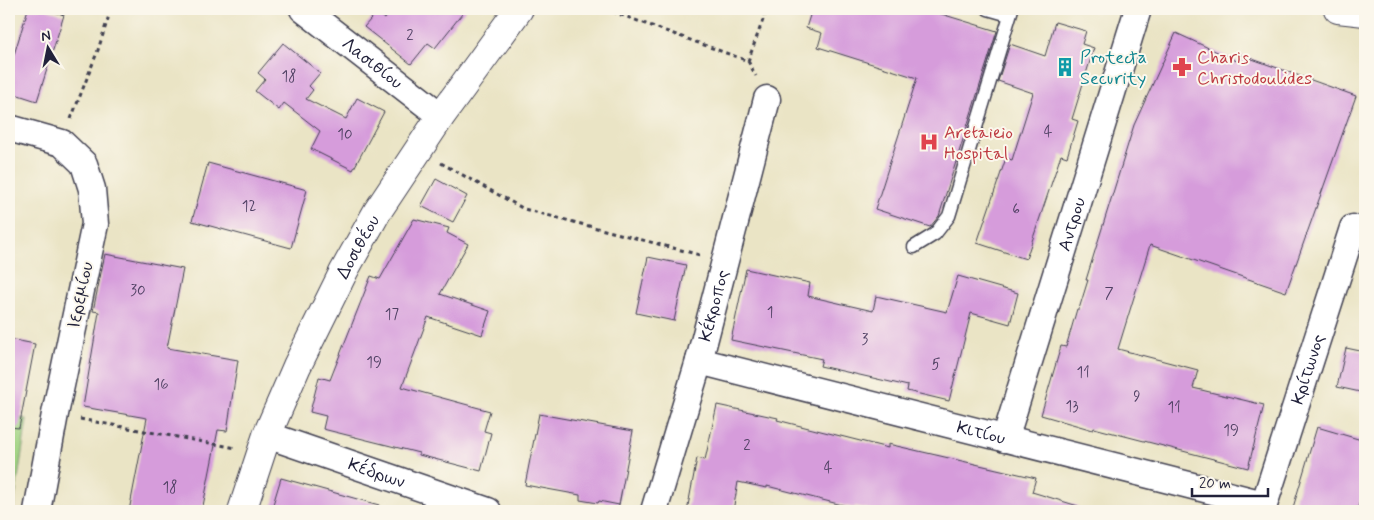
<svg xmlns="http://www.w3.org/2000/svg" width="1374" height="520" viewBox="0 0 1374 520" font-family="Mynerve,sans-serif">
	<rect width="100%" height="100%" fill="#fbf7ec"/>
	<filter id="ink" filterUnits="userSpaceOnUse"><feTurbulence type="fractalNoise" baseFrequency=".02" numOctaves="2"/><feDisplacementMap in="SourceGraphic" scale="10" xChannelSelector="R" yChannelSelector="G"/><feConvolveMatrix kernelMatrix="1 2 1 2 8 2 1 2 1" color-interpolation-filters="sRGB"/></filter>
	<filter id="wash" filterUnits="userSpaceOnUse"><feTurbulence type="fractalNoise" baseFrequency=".0096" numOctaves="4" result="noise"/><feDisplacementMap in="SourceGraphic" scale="20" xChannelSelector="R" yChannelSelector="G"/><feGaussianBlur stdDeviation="1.12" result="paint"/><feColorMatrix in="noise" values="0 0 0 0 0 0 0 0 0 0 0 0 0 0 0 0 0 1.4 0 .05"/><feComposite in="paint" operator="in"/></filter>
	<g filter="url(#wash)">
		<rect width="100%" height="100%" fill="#eae4c5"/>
		<path fill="#a2d484" stroke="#627b60" d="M9,417L27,419L13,511H9Z"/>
		<g id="blocks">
			<g fill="#d69cdb">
				<path d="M28,9H45L64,15L37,101L9,92V71Z"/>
				<path d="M393,9H466L435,48L428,43L411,64L364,27L377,12L385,19Z"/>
				<path d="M812,9H925L997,31L939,216L930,227L875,209L917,78L818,47L822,33L806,28Z"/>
				<path d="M1055,22L1086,31L1082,44L1094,48L1072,119L1078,121L1067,157L1061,155L1026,259L977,243L1006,158L1012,160L1033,93L998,81L1010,44L1045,56Z"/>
				<path d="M1176,33L1239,62L1241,55L1356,96L1286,292L1150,245L1118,349L1198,370L1193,388L1264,405L1248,468L1094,428L1093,430L1041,415L1061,346L1066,347L1077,309H1079L1088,280H1086L1134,125Z"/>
				<path d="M283,43L320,73L309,86L313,90L306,99L346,119L357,98L384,112L353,170L311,149L320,131L284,103L279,110L255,91L265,79L258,73Z"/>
				<path d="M208,163L307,190L291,248L192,221Z"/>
				<path d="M436,179L467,196L453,222L421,206Z"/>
				<path d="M414,219L449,228L447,233L468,244L440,294L490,311L482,335L428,317L402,387L490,411L484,431L491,433L481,471L419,455V453L323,429L326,416L310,412L319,377L330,380L371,276L380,279Z"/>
				<path d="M105,254L183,269L167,348L238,360L227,431L218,430L202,511H129L147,418L83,407L99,312L93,311Z"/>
				<path d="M648,257L686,265L674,321L636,313Z"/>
				<path d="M746,269L810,283L808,296L873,311L876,296L947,312L958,276L1018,293L1010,324L971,313L949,401L907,391L908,386L820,366L822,359L731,340Z"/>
				<path d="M9,339L35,344L19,428L9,427Z"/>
				<path d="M1346,348L1365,352V393L1337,387Z"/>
				<path d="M717,405L778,418L777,420L888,448V444L1036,478L1032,492L1078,506L1077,511H878L855,506L854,508L767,486V488L738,482L733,511H687L697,458L705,460Z"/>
				<path d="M539,414L633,431L619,505L599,501L598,503L580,500V495L525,485Z"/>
				<path d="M1317,427L1365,441V483L1357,511H1292Z"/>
				<path d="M281,478L379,505V511H271Z"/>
			</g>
		</g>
	</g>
	<g filter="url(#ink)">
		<use href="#blocks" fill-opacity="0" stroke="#403f50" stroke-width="1"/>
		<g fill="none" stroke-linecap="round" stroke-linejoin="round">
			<g stroke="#403f50" stroke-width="15">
				<g id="service">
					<path d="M988,9L1009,15"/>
					<path d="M914,247L935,234L949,216L1012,9"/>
					<path d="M427,511L435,492"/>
				</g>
			</g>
			<g stroke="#403f50" stroke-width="29">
				<g id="minor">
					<path id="s1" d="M303,9L441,116"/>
					<path d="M9,128L62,143L84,164L92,189L95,224L55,414L37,511"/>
					<path id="s2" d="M699,361L1264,504"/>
					<path id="s3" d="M267,435L488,511"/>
					<path id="s4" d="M1005,439L1138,9"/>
					<path id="s5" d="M654,511L699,361L767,99"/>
					<path id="s6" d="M1262,511L1353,228"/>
				</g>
			</g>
			<g stroke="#403f50" stroke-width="30">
				<g id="tertiary">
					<path id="s7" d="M242,511L267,435L297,366L344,271L377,212L441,116L519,9"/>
				</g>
			</g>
			<g stroke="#403f50" stroke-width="30">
				<path id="secondary" d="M1338,9L1365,12"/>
			</g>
			<g stroke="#403f50" stroke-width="3" stroke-dasharray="4 4" stroke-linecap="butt">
				<path d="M605,9L748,61L767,9"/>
				<path d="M748,61L756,76"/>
				<path d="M71,119L98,50L111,9"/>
				<path d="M441,163L524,209L700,255"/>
				<path d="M80,419L236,448"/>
			</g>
			<use href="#service" stroke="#fff" stroke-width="12"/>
			<use href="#minor" stroke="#fff" stroke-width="26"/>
			<use href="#tertiary" stroke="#fff" stroke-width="28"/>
			<use href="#secondary" stroke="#fff" stroke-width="28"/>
		</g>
	</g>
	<defs>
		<g id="building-bare" transform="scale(1.5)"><path d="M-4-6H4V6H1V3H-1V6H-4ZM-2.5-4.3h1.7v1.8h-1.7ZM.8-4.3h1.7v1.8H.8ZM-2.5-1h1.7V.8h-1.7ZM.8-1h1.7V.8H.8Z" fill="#0f9aa8" stroke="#fbf7ec" stroke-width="2.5" paint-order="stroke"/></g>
		<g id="pharmacy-bare" transform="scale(1.5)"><path d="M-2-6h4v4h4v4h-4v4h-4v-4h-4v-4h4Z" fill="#e0444e" stroke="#fbf7ec" stroke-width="2.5" paint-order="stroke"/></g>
		<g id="hospital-bare" transform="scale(1.5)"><path d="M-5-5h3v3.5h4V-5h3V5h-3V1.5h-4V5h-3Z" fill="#e0444e" stroke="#fbf7ec" stroke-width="2.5" paint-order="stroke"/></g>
	</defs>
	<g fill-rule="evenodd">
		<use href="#building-bare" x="1065" y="67"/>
		<use href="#pharmacy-bare" x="1182" y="67"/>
		<use href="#hospital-bare" x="929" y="142"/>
	</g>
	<g text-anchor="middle" stroke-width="4" stroke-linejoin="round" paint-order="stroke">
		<g font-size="15" fill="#4f4063">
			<text x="410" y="40">2</text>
			<text x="289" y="81">18</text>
			<text x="1048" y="136">4</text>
			<text x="345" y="139">10</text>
			<text x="249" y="211">12</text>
			<text x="1016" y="214">6</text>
			<text x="138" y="295">30</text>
			<text x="1109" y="298">7</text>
			<text x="770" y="317">1</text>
			<text x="392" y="319">17</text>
			<text x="865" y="344">3</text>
			<text x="374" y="367">19</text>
			<text x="936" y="369">5</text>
			<text x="1083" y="377">11</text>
			<text x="161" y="389">16</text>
			<text x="1137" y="401">9</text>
			<text x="1072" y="411">13</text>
			<text x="1174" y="412">11</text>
			<text x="1231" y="435">19</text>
			<text x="747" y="450">2</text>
			<text x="828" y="472">4</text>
			<text x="170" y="492">18</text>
		</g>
		<g font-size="18" fill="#0d838f" stroke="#fbf7ec" text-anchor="start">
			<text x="1080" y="63">Protecta<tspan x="1080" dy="21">Security</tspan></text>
		</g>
		<g font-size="18" fill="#be3a42" stroke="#fbf7ec" text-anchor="start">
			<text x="1197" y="63">Charis<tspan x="1197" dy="21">Christodoulides</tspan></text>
			<text x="944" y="138">Aretaieio<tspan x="944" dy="21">Hospital</tspan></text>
		</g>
		<g font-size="18" fill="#22223b" stroke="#fbf7ec">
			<text dy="6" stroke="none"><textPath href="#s1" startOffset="88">Λασιθίου</textPath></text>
			<text dy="6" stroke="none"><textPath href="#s4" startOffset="225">Αντρου</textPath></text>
			<text dy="6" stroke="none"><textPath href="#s7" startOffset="289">Δοσιθέου</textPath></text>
			<text transform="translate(80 295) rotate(-78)" y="6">Ιερεμίου</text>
			<text dy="6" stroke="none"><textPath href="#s5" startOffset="214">Κέκροπος</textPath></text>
			<text dy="6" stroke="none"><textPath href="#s6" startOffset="149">Κρίτωνος</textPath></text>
			<text dy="6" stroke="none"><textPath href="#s2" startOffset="291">Κιτίου</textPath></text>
			<text dy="6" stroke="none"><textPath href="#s3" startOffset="116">Κέδρων</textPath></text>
		</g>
	</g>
	<rect width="1374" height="520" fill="none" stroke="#fbf7ec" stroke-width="30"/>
	<g transform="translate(48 48) rotate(350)" stroke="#fbf7ec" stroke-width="4" paint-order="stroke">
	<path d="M0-4L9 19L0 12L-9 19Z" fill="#22223b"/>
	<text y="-8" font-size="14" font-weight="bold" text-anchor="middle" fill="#22223b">N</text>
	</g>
	<path d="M1192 488v8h76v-8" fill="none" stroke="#22223b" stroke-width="2.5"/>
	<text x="1199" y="488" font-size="15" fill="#22223b" stroke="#fbf7ec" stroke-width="4" paint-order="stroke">20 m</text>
</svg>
